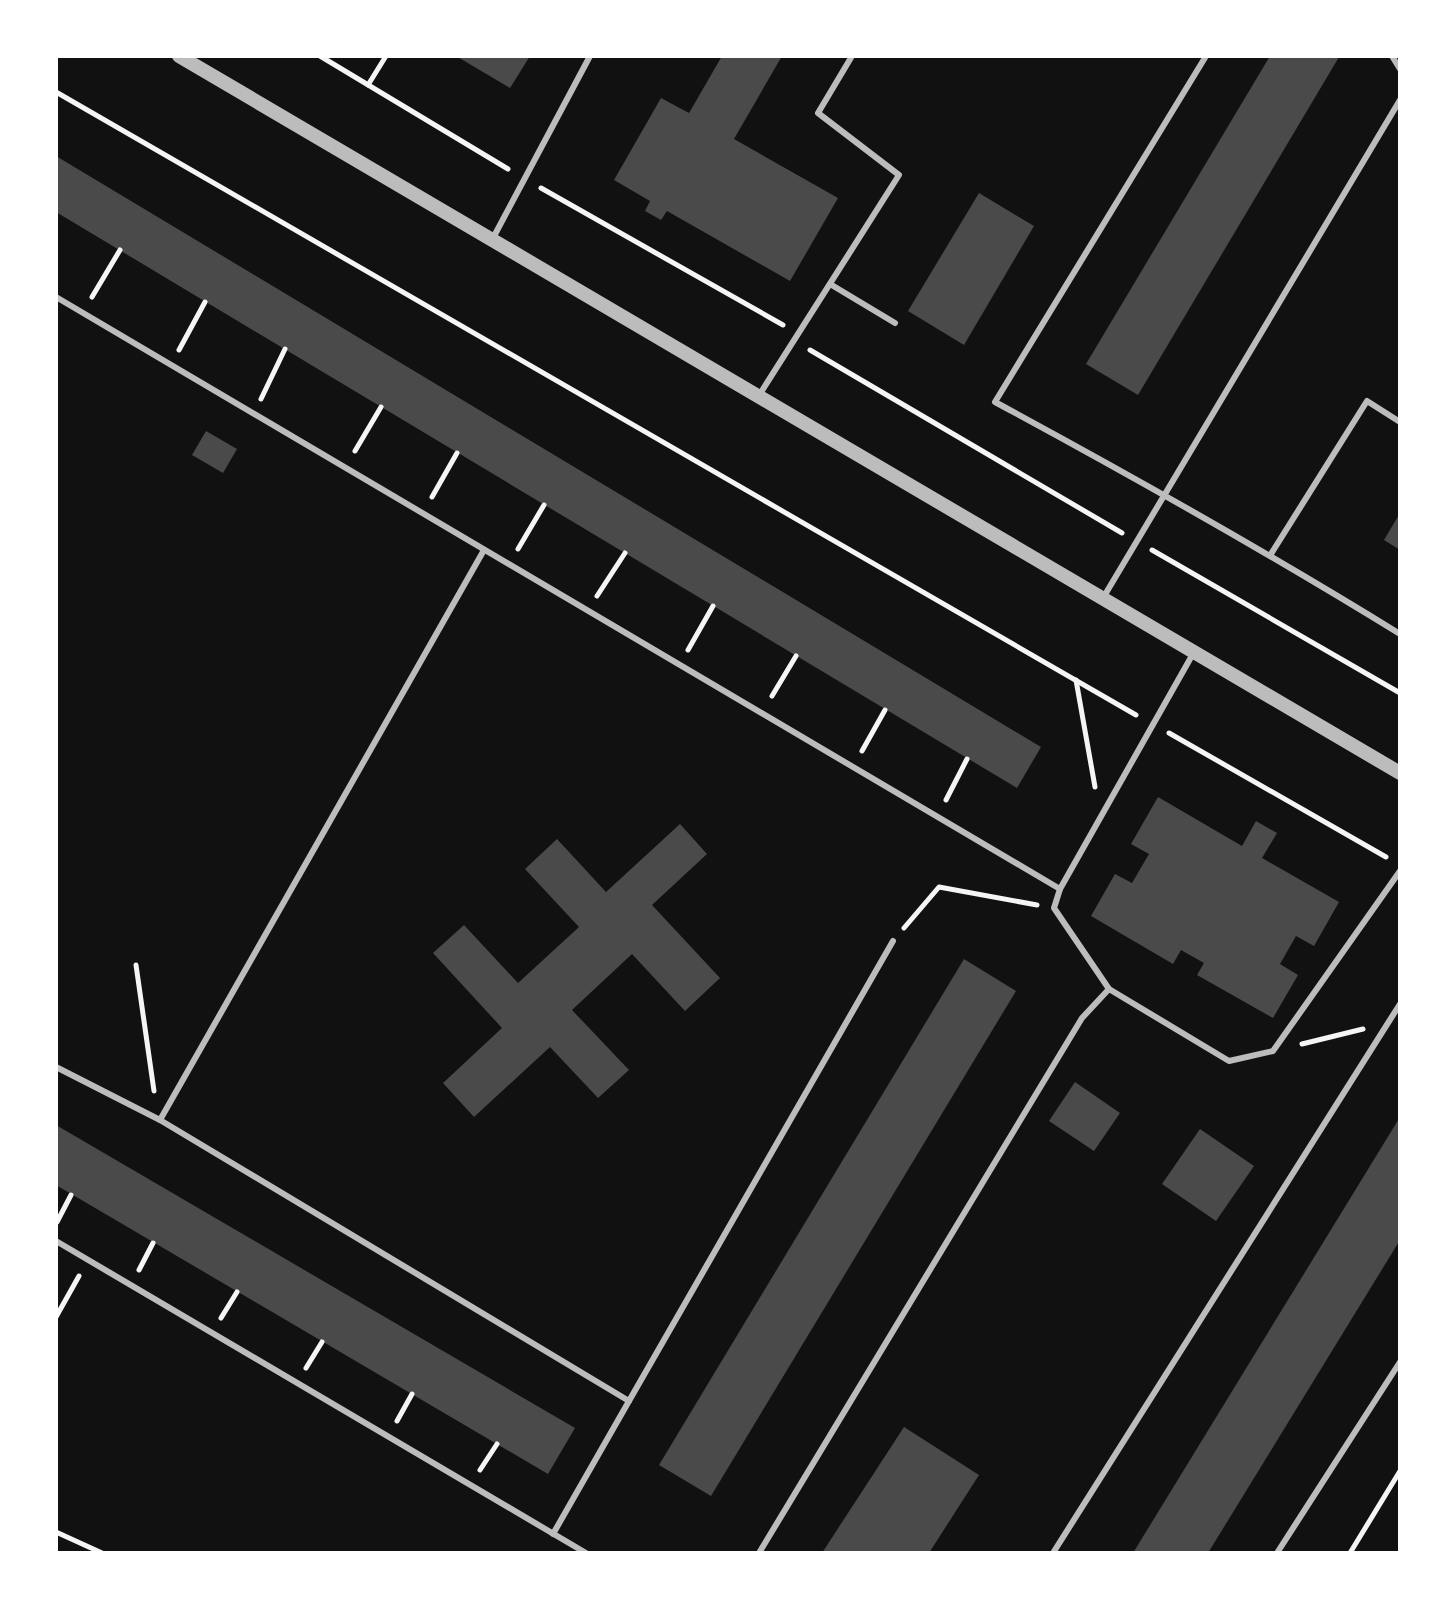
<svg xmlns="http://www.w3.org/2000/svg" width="1456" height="1609" viewBox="0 0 1456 1609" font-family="Lato,sans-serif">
	<rect width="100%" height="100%" fill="#111"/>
	<g fill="#4a4a4a">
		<path d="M456,56H530L510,88Z"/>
		<path d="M722,56H782L734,139L838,198L790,281L667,211L661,220L645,211L650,201L614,180L661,98L689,113Z"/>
		<path d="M1270,56L1339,57L1138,395L1086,364Z"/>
		<path d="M56,156L1041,747L1017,788L56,212Z"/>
		<path d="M979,193L1034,226L964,345L908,311Z"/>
		<path d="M206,431L237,449L223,473L192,455Z"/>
		<path d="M1400,513V550L1384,540Z"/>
		<path d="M1158,797L1242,846L1256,821L1277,833L1262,858L1339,902L1314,946L1296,936L1280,964L1298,975L1273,1018L1197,975L1204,963L1181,950L1173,964L1091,916L1115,874L1132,883L1149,854L1131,844Z"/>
		<path d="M680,824L707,854L652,905L720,978L685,1011L632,954L572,1010L629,1070L598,1098L550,1047L474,1117L443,1083L502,1028L433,953L464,925L518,983L579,927L525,869L557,839L606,892Z"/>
		<path d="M964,959L1016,991L711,1496L659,1465Z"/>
		<path d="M1075,1082L1120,1113L1094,1151L1049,1121Z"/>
		<path d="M1400,1117V1240L1208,1553H1133Z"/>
		<path d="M56,1125L575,1428L548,1474L56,1185Z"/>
		<path d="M1200,1129L1254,1166L1216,1221L1162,1184Z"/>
		<path d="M904,1427L979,1475L929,1553H822Z"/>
	</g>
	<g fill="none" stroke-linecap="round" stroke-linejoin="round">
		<g stroke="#f5f5f5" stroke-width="5">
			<path d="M320,56L508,169"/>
			<path d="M368,85L386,56"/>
			<path d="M56,92L1136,715"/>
			<path d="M541,188L783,325"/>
			<path d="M92,297L120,250"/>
			<path d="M179,350L205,302"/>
			<path d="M810,350L1122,533"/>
			<path d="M261,399L285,349"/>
			<path d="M355,451L381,407"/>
			<path d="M432,497L457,453"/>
			<path d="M518,549L544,505"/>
			<path d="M1152,550L1400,693"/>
			<path d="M597,596L625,553"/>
			<path d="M688,650L713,606"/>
			<path d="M1076,680L1095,787"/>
			<path d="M772,696L796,656"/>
			<path d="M1169,733L1386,857"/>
			<path d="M862,751L885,710"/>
			<path d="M946,800L967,759"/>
			<path d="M904,928L939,887L1037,905"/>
			<path d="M136,965L154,1091"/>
			<path d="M1302,1044L1363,1029"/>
			<path d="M57,1222L71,1195"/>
			<path d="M139,1270L153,1243"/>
			<path d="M56,1317L79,1276"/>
			<path d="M221,1318L237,1292"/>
			<path d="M306,1368L322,1342"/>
			<path d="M397,1421L412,1394"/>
			<path d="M480,1470L497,1444"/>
			<path d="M56,1532L102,1553"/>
			<path d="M1350,1553L1400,1471"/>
		</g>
		<g stroke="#bcbcbc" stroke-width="6">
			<path d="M1206,56L995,402C1132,476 1267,552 1400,634"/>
			<path d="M1392,56L1400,69"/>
			<path d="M492,240L590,56"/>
			<path d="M830,284L895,323"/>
			<path d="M56,297L1060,889"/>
			<path d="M758,397L899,175L818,113L852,56"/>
			<path d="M1271,554L1367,401L1400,422"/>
			<path d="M1103,598L1400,100"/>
			<path d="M1109,989L1054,908L1060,889L1194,652"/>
			<path d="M56,1067L160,1120L629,1401L553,1534"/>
			<path d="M160,1120L484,550"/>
			<path d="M56,1241L586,1553"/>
			<path d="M629,1401L893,941"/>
			<path d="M759,1553L1082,1018L1109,989L1229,1061L1273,1051L1400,871"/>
			<path d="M1053,1553L1400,1004"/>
			<path d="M1277,1553L1400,1362"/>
		</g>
		<path stroke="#bcbcbc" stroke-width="14" d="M179,56L1400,773"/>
	</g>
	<rect width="1456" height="1609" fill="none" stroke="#ffffff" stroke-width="116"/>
</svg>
